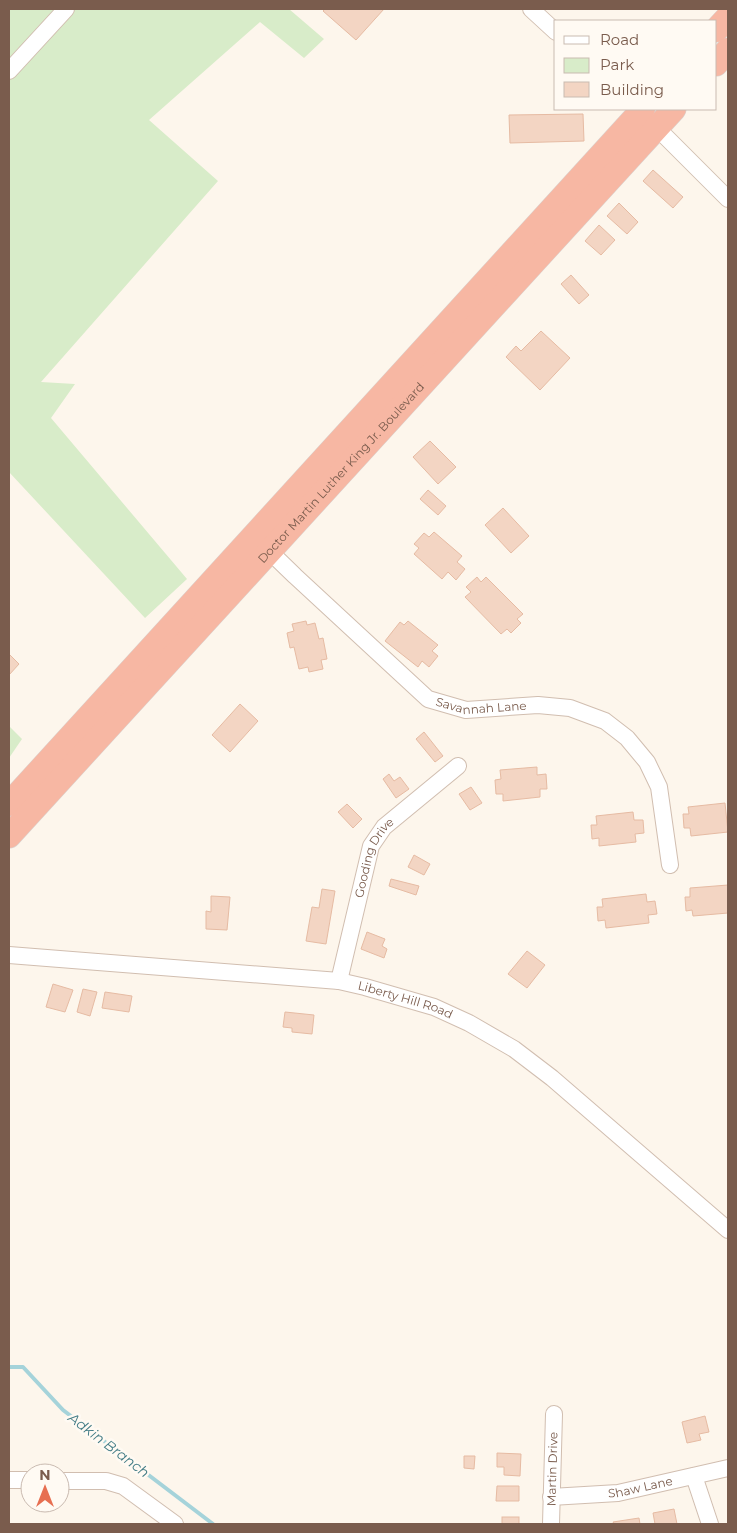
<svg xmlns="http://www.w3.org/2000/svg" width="737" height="1533" viewBox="0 0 737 1533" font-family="Montserrat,sans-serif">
	<rect width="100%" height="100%" fill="#fdf6ec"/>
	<g fill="#d8ecc9">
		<path d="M9,9H289L324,39L304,58L260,22L149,120L218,181L41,382L75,384L51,418L187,579L145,618L9,472Z"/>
		<path d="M9,726L22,739L9,758Z"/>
	</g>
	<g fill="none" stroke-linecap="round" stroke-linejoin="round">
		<path stroke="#a5d3da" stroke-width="4" d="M9,1367H23L63,1410L213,1524"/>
	</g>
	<g fill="#f3d5c3" stroke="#e6bba3">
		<path d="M325,9H384L356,40L323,11Z"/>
		<path d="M583,114L584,141L510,143L509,115Z"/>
		<path d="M653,170L683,197L673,208L643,181Z"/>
		<path d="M619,203L638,222L627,234L607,216Z"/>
		<path d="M599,225L615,240L601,255L585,241Z"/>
		<path d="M571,275L589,295L579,304L561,284Z"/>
		<path d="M541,331L570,358L540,390L506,357L516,346L521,351Z"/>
		<path d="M430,441L456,467L438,484L413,457Z"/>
		<path d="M428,490L446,506L438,515L420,499Z"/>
		<path d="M503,508L529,536L511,553L485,525Z"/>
		<path d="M434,532L462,556L457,562L465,569L456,580L448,572L442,579L414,554L419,548L414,544L424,533L429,537Z"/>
		<path d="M477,577L481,582L486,577L523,614L517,619L521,623L511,633L507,629L501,634L465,597L471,592L466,587Z"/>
		<path d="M306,621L307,625L315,623L319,639L323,638L327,659L321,660L323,669L309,672L308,667L299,669L294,647L290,648L287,633L294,631L292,624Z"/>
		<path d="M408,621L438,645L432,651L438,656L429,667L422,661L418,667L385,641L400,622L404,625Z"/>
		<path d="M9,654L19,664L9,675Z"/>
		<path d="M240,704L258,721L230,752L212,735Z"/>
		<path d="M424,732L443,756L435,762L416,739Z"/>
		<path d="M537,767V775L546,774L547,789H540V797L503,801V794H496L495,780L501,779L500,770Z"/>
		<path d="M389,774L394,781L400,777L409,789L396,798L383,779Z"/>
		<path d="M471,787L482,803L470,810L459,794Z"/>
		<path d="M725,803L728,832L691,836L690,828H684L683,814H689L688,807Z"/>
		<path d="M347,804L362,819L353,828L338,812Z"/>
		<path d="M633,812L634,820H643L644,833L635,834L636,842L599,846V838L592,839L591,825H597L596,816Z"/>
		<path d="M414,855L430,864L424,875L408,867Z"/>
		<path d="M391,879L419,886L416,895L389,886Z"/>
		<path d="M728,885V913L693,916L692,910L686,911L685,897H690V888Z"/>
		<path d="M322,889L335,891L326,944L306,941L312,907L319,908Z"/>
		<path d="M646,894L647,902L655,901L657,914L648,915L649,923L606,928L605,920L598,921L597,907H603L602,899Z"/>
		<path d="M211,896L230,897L227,930L206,929V911L211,912Z"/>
		<path d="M367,932L385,939L382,946L387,949L384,958L361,949Z"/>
		<path d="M527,951L545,965L527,988L508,974Z"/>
		<path d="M53,984L73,990L65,1012L46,1007Z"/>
		<path d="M83,989L97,992L90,1016L77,1012Z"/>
		<path d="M105,992L132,996L129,1012L102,1008Z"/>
		<path d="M285,1012L314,1015L312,1034L292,1032V1028L283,1027Z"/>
		<path d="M705,1416L709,1432L699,1434L701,1440L687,1443L682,1422Z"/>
		<path d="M497,1453L521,1454L520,1476L504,1475V1467H497Z"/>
		<path d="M464,1456H475L474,1469L464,1468Z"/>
		<path d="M497,1486H519V1501H496Z"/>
		<path d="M674,1509L677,1524H655L653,1513Z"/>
		<rect x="502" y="1517" width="17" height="7"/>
		<path d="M639,1518L640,1524H614L613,1522Z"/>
	</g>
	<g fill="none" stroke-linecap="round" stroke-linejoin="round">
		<g stroke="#d1beb0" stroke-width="18">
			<g id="minor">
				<path d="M531,9L556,32"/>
				<path d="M9,71L66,9"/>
				<path d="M650,121L728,199"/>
				<path id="s1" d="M263,545L295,576L428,699L466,710L538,705L570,708L605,721L627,738L647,762L659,787L670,865"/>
				<path id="s2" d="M9,955L339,981L365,987L434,1007L469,1023L514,1049L552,1078L728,1230"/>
				<path id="s3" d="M339,981L371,846L384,827L458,766"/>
				<path d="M694,1476L710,1524"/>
				<path d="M9,1480H30"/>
				<path d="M60,1481H106L123,1486L175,1524"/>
				<path id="s4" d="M551,1497L618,1493L728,1468"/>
				<path id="s5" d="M551,1524L554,1414"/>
			</g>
		</g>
		<g stroke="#dad1cd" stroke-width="25">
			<g id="highway">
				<path d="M716,30L728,17"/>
				<path d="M716,64L728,50"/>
				<path d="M9,804L643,109"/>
				<path id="s6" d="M9,836L674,109"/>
			</g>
		</g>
		<use href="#minor" stroke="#fff" stroke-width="16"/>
		<use href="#highway" stroke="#f7b7a3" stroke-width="24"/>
	</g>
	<g text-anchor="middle" stroke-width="5" stroke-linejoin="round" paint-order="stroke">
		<g font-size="12" fill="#7a5c4d" stroke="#fffaf3">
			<text dy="4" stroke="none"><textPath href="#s6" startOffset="492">Doctor Martin Luther King Jr. Boulevard</textPath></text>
			<text dy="4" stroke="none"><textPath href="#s1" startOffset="280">Savannah Lane</textPath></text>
			<text dy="4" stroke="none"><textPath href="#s3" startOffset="129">Gooding Drive</textPath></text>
			<text dy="4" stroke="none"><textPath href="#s2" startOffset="400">Liberty Hill Road</textPath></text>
			<text dy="4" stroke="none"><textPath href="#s5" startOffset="55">Martin Drive</textPath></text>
			<text dy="4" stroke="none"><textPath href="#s4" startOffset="90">Shaw Lane</textPath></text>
		</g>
		<g font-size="14" font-style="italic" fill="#437c86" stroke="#fffaf3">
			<text transform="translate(109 1445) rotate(37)" y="5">Adkin Branch</text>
		</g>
	</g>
	<rect width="737" height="1533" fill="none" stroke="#7a5c4d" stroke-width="20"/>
	<rect x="554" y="20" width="162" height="90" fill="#fffaf3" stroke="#cabbb1"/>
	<rect x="564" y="36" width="25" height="8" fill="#ffffff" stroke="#cabbb1"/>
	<text x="600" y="45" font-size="15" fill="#7a5c4d">Road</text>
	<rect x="564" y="58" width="25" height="15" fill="#d8ecc9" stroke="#cabbb1"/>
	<text x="600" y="70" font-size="15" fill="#7a5c4d">Park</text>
	<rect x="564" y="82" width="25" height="15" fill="#f3d5c3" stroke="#cabbb1"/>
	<text x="600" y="95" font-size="15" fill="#7a5c4d">Building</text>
	<g transform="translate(45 1488)"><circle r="24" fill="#fffaf3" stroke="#cabbb1"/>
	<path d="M0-4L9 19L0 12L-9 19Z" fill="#e76f51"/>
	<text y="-8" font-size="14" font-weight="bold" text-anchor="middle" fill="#7a5c4d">N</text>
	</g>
</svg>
